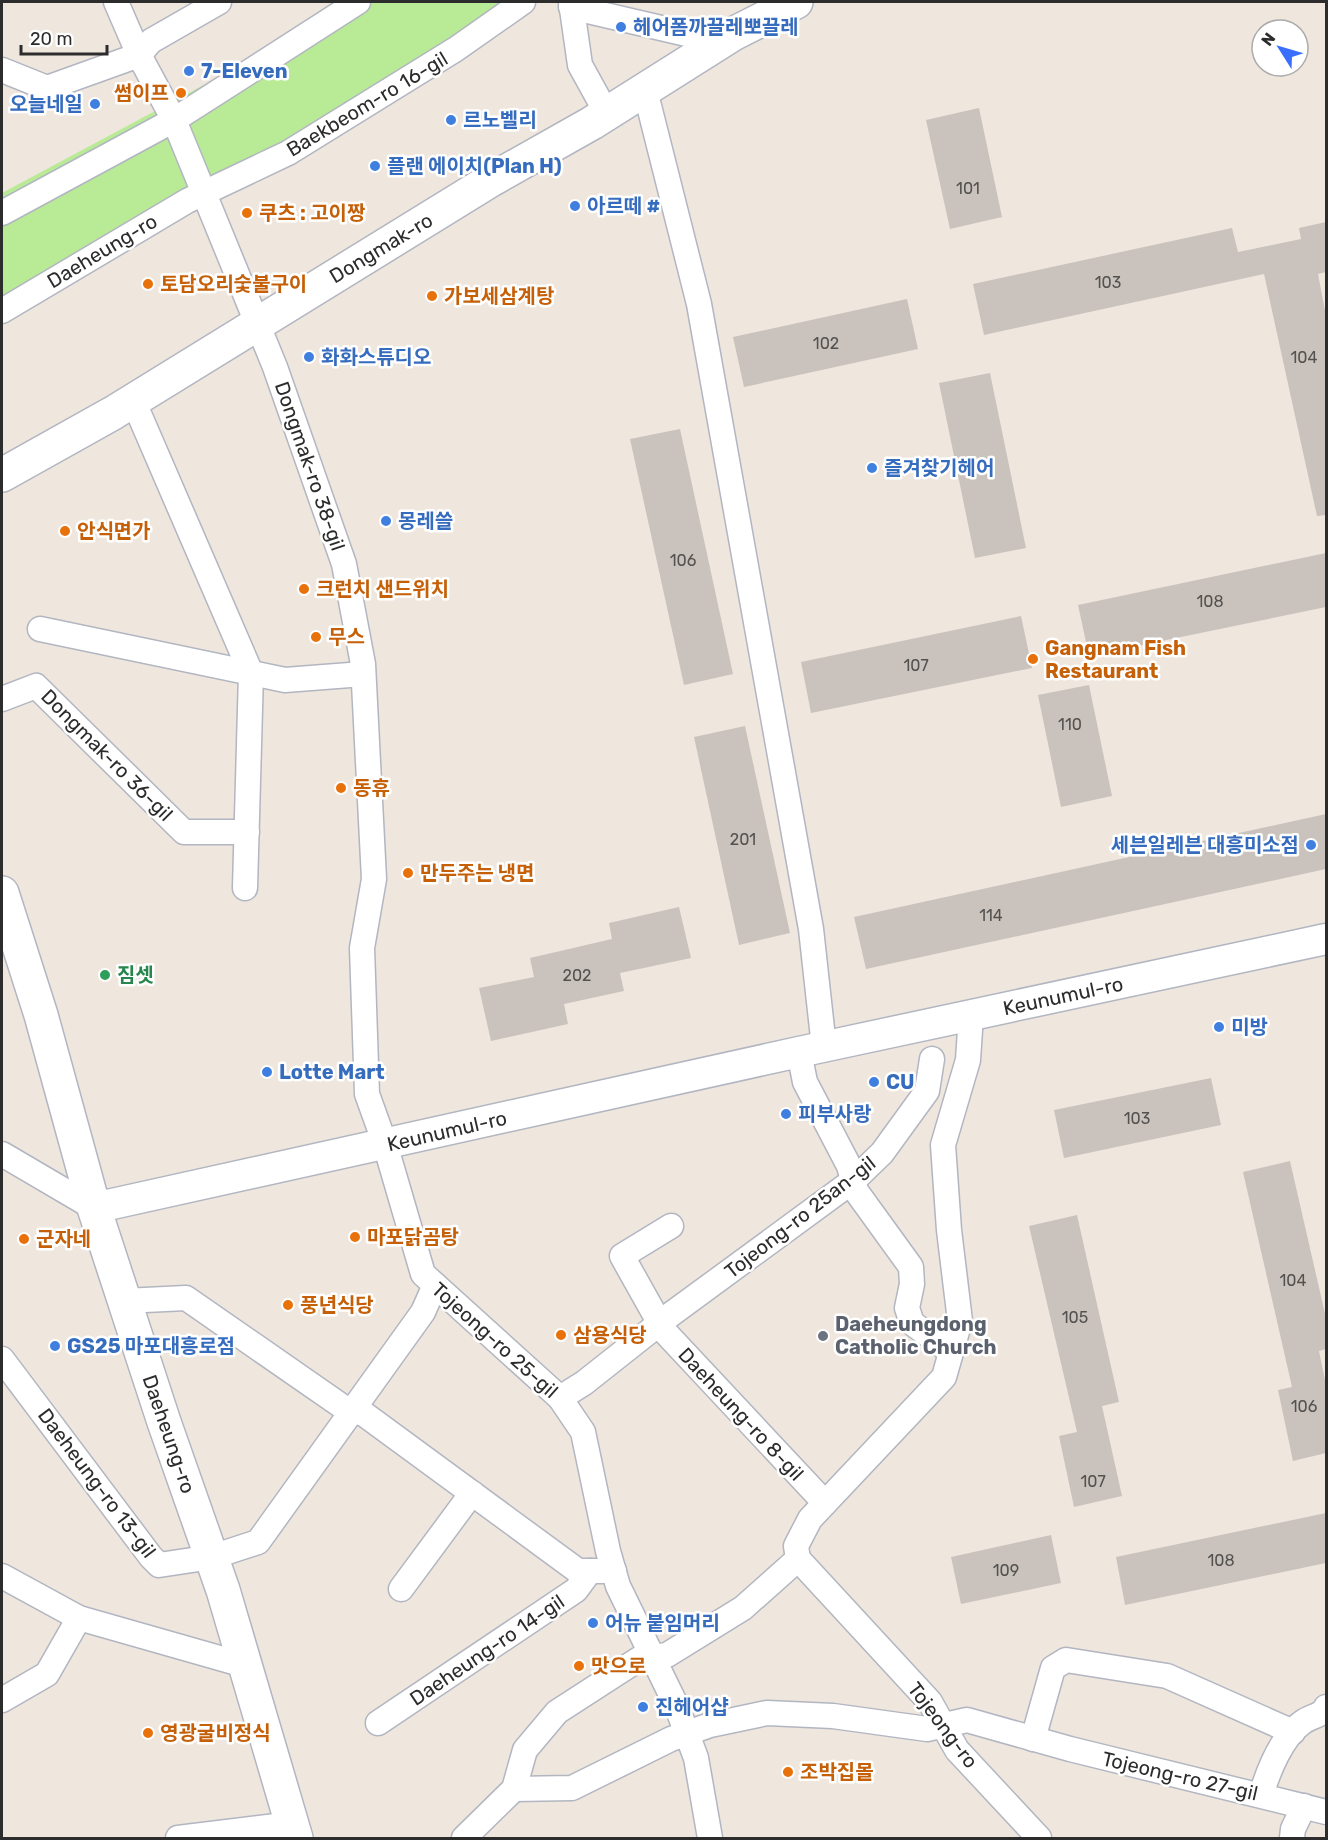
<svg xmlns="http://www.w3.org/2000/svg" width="1328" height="1840" viewBox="0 0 1328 1840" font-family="Rubik,'Noto Sans KR',sans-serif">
	<rect width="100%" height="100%" fill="#efe6de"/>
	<path fill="#b9ea96" d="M333,2H509L287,145L2,308V193L226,73Z"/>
	<g fill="#cac3bd">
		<path d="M979,108L1002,217L950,229L926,120Z"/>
		<path d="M1326,222V272L1318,274L1326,316V515L1317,516L1264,274L984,335L973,284L1232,228L1238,252L1301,239L1299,228Z"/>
		<path d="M907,299L918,349L744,387L733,337Z"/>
		<path d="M990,373L1026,548L975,558L939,383Z"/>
		<path d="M680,429L733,674L684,685L630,439Z"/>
		<path d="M1326,553V607L1089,656L1078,605Z"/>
		<path d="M1021,616L1032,668L811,713L801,662Z"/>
		<path d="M1089,685L1112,796L1061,807L1038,695Z"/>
		<path d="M745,726L790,933L739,945L694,737Z"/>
		<path d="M1326,814V869L866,969L854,917Z"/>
		<path d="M679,907L691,958L620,973L624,991L564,1004L568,1024L491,1041L479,988L534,977L530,958L612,939L609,923Z"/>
		<path d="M1211,1078L1221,1125L1064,1158L1054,1110Z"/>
		<path d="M1290,1161L1326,1318V1349L1319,1351L1326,1385V1453L1293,1461L1278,1390L1292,1387L1243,1172Z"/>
		<path d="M1077,1215L1119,1402L1102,1406L1122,1496L1074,1507L1059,1436L1077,1432L1029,1226Z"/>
		<path d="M1326,1513V1563L1125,1605L1116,1557Z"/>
		<path d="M1051,1535L1061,1583L961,1604L951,1557Z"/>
	</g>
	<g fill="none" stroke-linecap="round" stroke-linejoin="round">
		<g stroke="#b2b6c1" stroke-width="27">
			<g id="minor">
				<path d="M116,2L139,55L174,120L275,367L344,564L363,664L374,879L362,948L367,1094L385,1144L423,1274L560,1398L583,1432L608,1551L618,1586L677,1707L696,1758L710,1838"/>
				<path d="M571,2L580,65L607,114"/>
				<path d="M571,7L721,42"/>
				<path d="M2,70L47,88L139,55L151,41L219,2"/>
				<path d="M645,90L699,304L811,929L824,1047"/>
				<path d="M2,213L174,120L358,2"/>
				<path d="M2,311L187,201L288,153L456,49L523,2"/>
				<path d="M133,400L251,673L245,888"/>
				<path d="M40,629L285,680L363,674"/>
				<path d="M2,699L36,686L184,832H247"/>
				<path d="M799,1052L805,1082L849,1166L856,1191L911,1267L912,1284L907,1308L912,1323L951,1352"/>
				<path d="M2,1154L94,1208"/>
				<path d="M671,1226L622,1256L664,1331L825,1503"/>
				<path d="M124,1301L186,1298L343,1407L364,1414L578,1571H614"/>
				<path d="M2,1359L151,1557L159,1565L212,1557L258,1542L423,1312L435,1285"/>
				<path d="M560,1398L584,1383L670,1315L854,1180L882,1153L927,1091L932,1059"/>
				<path d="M798,1559L796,1546L810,1519L944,1377L960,1321L949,1230L943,1145L968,1060L971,1015"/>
				<path d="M798,1559L930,1702L957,1750L1039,1838"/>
				<path d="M2,1576L79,1618L244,1665"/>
				<path d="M401,1589L472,1493"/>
				<path d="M2,1700L47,1674L79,1618"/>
				<path d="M378,1723L576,1590L590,1571"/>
				<path d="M1033,1739L1053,1668L1066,1660L1167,1676L1293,1732"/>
				<path d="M514,1789L572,1788L671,1739L710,1725L767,1713L833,1716L927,1729L967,1720L1070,1749L1326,1812"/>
				<path d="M1261,1795C1268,1772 1282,1736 1303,1722C1311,1716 1322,1716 1326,1707"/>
				<path d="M178,1838L292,1824"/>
				<path d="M464,1838L514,1789L525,1750L557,1712L639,1659L667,1655L743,1608L798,1559"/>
				<path d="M1292,1838L1293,1829L1304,1806"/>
			</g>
		</g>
		<g stroke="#b2b6c1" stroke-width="33">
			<path id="tertiary" d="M94,1208L799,1052L1326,939"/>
		</g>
		<g stroke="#b2b6c1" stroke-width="36">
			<g id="secondary">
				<path d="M2,475L113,413L491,180L592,123L733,34L796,2"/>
				<path d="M2,893L41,1015L94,1208L164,1422L223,1590L296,1838"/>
			</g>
		</g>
		<use href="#minor" stroke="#fff" stroke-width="24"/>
		<use href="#tertiary" stroke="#fff" stroke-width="30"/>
		<use href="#secondary" stroke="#fff" stroke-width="33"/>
	</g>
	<g fill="#3f7fe0" stroke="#fff" stroke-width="2">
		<circle cx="621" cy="27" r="6"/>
		<circle cx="189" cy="71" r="6"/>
		<circle cx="95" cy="104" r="6"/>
		<circle cx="451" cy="120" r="6"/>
		<circle cx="375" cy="166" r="6"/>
		<circle cx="575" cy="206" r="6"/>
		<circle cx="309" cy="357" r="6"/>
		<circle cx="872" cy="468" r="6"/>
		<circle cx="386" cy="521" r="6"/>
		<circle cx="1311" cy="845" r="6"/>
		<circle cx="1219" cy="1027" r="6"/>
		<circle cx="267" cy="1072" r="6"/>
		<circle cx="874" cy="1082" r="6"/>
		<circle cx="786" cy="1114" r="6"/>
		<circle cx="55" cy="1346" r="6"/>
		<circle cx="593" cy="1623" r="6"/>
		<circle cx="643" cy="1707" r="6"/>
	</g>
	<g fill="#e8710a" stroke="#fff" stroke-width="2">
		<circle cx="181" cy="93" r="6"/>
		<circle cx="247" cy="213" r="6"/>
		<circle cx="148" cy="284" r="6"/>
		<circle cx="432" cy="296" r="6"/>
		<circle cx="65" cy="531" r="6"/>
		<circle cx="304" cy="589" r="6"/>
		<circle cx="316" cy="637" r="6"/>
		<circle cx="1033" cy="659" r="6"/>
		<circle cx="341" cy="788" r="6"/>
		<circle cx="408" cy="873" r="6"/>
		<circle cx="355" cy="1237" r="6"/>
		<circle cx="24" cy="1239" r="6"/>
		<circle cx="288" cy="1305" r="6"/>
		<circle cx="561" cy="1335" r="6"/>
		<circle cx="579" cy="1666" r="6"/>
		<circle cx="148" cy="1733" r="6"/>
		<circle cx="788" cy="1772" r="6"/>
	</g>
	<circle fill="#2e9e5b" stroke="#fff" stroke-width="2" cx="105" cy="975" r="6"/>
	<circle fill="#6b7280" stroke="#fff" stroke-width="2" cx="823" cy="1336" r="6"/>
	<g text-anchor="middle" stroke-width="5" stroke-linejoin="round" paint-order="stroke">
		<g font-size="16" fill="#545250">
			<text x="968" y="194">101</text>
			<text x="1108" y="288">103</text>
			<text x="826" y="349">102</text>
			<text x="1304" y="363">104</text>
			<text x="683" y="566">106</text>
			<text x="1210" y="607">108</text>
			<text x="916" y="671">107</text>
			<text x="1070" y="730">110</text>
			<text x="743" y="845">201</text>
			<text x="991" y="921">114</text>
			<text x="577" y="981">202</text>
			<text x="1137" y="1124">103</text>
			<text x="1293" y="1286">104</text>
			<text x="1075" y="1323">105</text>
			<text x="1304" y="1412">106</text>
			<text x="1093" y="1487">107</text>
			<text x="1221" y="1566">108</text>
			<text x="1006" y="1576">109</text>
		</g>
		<g font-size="20" font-weight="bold" fill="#366cbe" stroke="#fff" text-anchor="start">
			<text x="633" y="34">헤어폼까끌레뽀끌레</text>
			<text x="201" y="78">7-Eleven</text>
			<text x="83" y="111" text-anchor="end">오늘네일</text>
			<text x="463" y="127">르노벨리</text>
			<text x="387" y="173">플랜 에이치(Plan H)</text>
			<text x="587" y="213">아르떼 #</text>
			<text x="321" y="364">화화스튜디오</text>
			<text x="884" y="475">즐겨찾기헤어</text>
			<text x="398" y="528">몽레쓸</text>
			<text x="1299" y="852" text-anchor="end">세븐일레븐 대흥미소점</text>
			<text x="1231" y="1034">미방</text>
			<text x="279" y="1079">Lotte Mart</text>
			<text x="886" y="1089">CU</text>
			<text x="798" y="1121">피부사랑</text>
			<text x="67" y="1353">GS25 마포대흥로점</text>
			<text x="605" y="1630">어뉴 붙임머리</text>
			<text x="655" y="1714">진헤어샵</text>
		</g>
		<g font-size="20" font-weight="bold" fill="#c56008" stroke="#fff" text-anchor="start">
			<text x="169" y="100" text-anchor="end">썸이프</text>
			<text x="259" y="220">쿠츠 : 고이짱</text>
			<text x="160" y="291">토담오리숯불구이</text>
			<text x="444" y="303">가보세삼계탕</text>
			<text x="77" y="538">안식면가</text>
			<text x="316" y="596">크런치 샌드위치</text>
			<text x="328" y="644">무스</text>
			<text x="1045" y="655">Gangnam Fish<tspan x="1045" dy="23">Restaurant</tspan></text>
			<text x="353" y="795">동휴</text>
			<text x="420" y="880">만두주는 냉면</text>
			<text x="367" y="1244">마포닭곰탕</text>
			<text x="36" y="1246">군자네</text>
			<text x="300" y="1312">풍년식당</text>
			<text x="573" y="1342">삼용식당</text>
			<text x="591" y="1673">맛으로</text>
			<text x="160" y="1740">영광굴비정식</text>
			<text x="800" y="1779">조박집몰</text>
		</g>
		<g font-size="20" fill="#2c2c2c" stroke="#fff">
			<text transform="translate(367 104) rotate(-31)" y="7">Baekbeom-ro 16-gil</text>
			<text transform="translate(381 248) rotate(-31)" y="7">Dongmak-ro</text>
			<text transform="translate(102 251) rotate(-31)" y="7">Daeheung-ro</text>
			<text transform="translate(310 466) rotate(71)" y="7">Dongmak-ro 38-gil</text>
			<text transform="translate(107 755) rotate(45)" y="7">Dongmak-ro 36-gil</text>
			<text transform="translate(1063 996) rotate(-12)" y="7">Keunumul-ro</text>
			<text transform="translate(447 1131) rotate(-13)" y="7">Keunumul-ro</text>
			<text transform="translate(800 1217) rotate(-38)" y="7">Tojeong-ro 25an-gil</text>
			<text transform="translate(495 1340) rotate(42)" y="7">Tojeong-ro 25-gil</text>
			<text transform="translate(741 1414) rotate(47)" y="7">Daeheung-ro 8-gil</text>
			<text transform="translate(169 1434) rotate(71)" y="7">Daeheung-ro</text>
			<text transform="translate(97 1483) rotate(53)" y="7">Daeheung-ro 13-gil</text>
			<text transform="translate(487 1650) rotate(-34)" y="7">Daeheung-ro 14-gil</text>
			<text transform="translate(943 1725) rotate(53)" y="7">Tojeong-ro</text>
			<text transform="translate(1180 1776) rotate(13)" y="7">Tojeong-ro 27-gil</text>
		</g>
		<g font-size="20" font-weight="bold" fill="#27864d" stroke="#fff" text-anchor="start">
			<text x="117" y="982">짐셋</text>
		</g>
		<g font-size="20" font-weight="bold" fill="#5b616d" stroke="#fff" text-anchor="start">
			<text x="835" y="1331">Daeheungdong<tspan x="835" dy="23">Catholic Church</tspan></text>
		</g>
	</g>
	<rect width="1328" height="1840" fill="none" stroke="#2c2c2c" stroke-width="6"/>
	<g transform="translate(1280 48) rotate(307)"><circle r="28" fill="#ffffff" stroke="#ababab" stroke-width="1.5"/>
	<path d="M0-4.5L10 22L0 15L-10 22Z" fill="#3a6eff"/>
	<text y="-9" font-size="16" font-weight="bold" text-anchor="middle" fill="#2c2c2c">N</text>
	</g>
	<path d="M21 45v9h86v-9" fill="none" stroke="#2c2c2c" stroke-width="3"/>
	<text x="30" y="45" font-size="18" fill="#2c2c2c" stroke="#ffffff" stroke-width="4.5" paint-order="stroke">20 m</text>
</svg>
